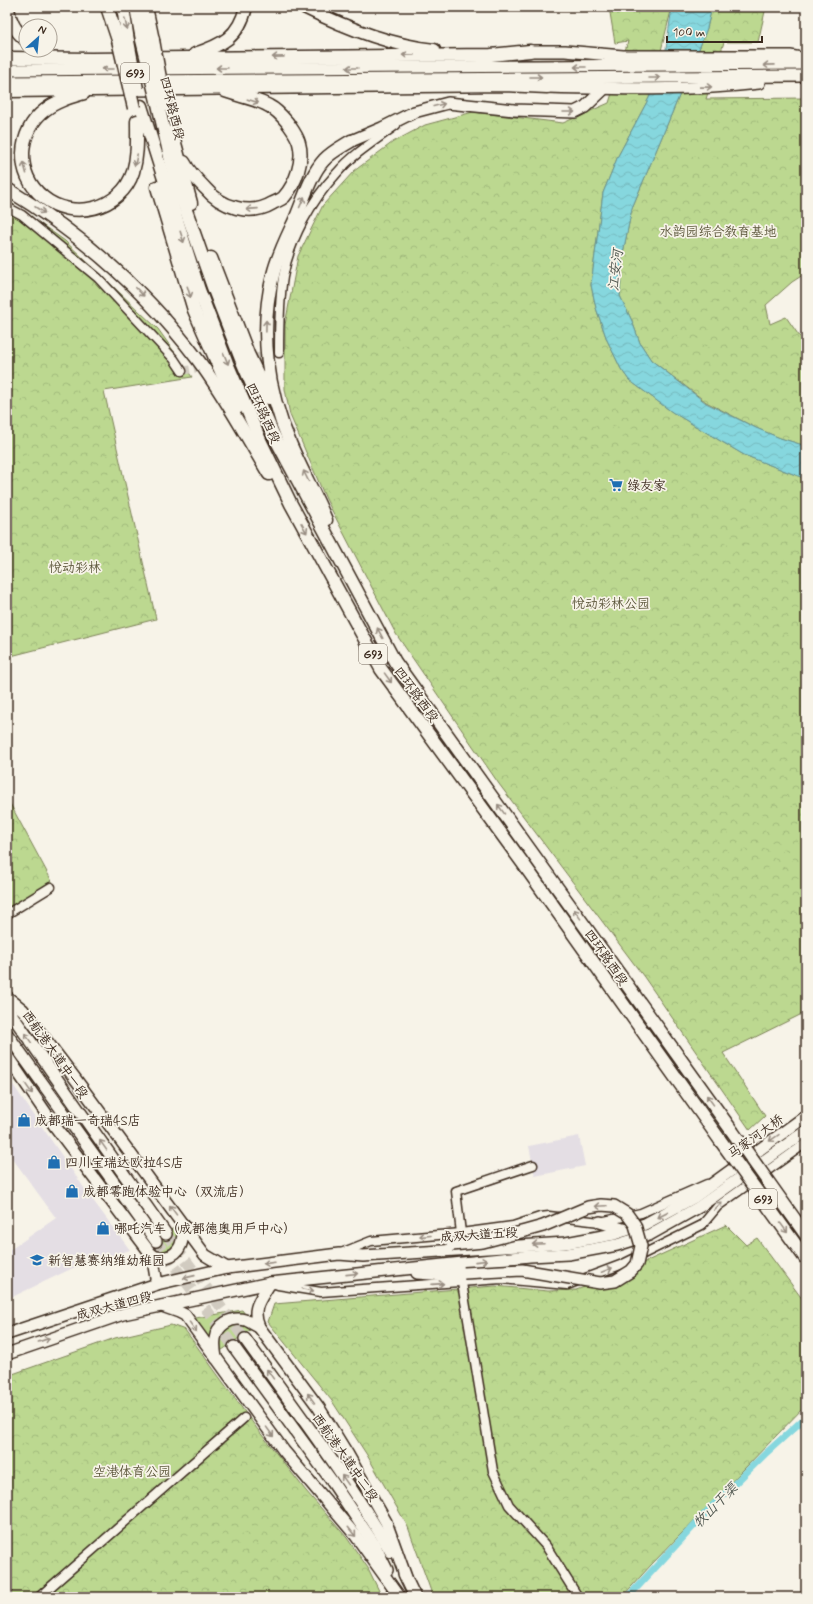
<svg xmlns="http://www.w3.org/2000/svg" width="813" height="1604" viewBox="0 0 813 1604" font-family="Mynerve,'LXGW WenKai TC',sans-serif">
	<defs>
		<pattern id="park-crowns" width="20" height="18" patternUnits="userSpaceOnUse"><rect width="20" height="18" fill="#bcd890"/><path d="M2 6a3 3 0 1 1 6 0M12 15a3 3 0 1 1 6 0" fill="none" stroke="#a2ba7c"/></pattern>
		<pattern id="water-waves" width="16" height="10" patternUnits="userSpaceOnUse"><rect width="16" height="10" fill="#86d7de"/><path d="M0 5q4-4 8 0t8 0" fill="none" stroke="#75b9be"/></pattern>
	</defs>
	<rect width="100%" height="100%" fill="#f7f3e8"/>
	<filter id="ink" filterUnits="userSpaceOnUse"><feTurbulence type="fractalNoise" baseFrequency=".025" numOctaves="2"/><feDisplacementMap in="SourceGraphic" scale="8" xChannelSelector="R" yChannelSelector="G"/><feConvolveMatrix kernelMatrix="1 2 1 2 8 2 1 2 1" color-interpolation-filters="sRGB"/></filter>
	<g filter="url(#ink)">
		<g fill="#e4dee4">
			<path d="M7,1076L89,1195L130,1250L73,1268L10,1298L7,1294V1252L56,1218L7,1151Z"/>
			<path d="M579,1136L585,1166L535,1176L529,1146Z"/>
		</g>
		<g fill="#bcd890" stroke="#7c8157">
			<path d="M178,1225L179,1228L176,1246L163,1254L146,1247Z"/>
			<path d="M242,1310L248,1318H233L211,1349L190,1319Z"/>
			<path d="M239,1322L253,1328L218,1353L220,1331Z"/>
		</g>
		<g fill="url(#park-crowns)" stroke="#7c8157">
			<path d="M609,7H672L649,98L618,156L603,193L591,285L596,308L607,340L621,369L629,380L672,412L744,455L806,479V1012L723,1053L765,1116L750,1130L644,977L499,784L396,634L326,499L290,415L285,389V325L298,256L323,205L354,171L393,142L425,125L473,112L563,123L609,103L628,41L615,43Z"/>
			<path d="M712,7H766L758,42H724L706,99L806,98V273L792,282L766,305L770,324L786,317L800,337L806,334V446L780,438L756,428L706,402L651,360L640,343L632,321L620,296L622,258L632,208L701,44L707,28Z"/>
			<path d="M7,200L65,241L158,329L192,377L104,391L156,619L7,657Z"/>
			<path d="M7,798L55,887L7,913Z"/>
			<path d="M726,1225L746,1245L757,1238L806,1304V1405L651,1565L622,1597H433L408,1527L367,1455L332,1401L268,1322L274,1304L495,1286L548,1291L576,1290L610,1278Z"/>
			<path d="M171,1325L185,1330L258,1430L306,1491L347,1538L368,1568L382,1597H7V1376L115,1338Z"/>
		</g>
		<path fill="url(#water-waves)" stroke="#689291" d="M672,7H712L707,28L701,44L632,208L622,258L620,296L632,321L640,343L651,360L706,403L756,428L780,438L806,446V479L744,455L672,412L629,380L621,369L607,340L596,308L591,285L603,193L618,156L649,98L665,56Z"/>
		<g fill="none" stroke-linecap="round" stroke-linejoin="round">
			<path stroke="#86d7de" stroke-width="7" d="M628,1597L713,1505L765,1454L806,1417"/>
			<path stroke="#d1cbc0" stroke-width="8" stroke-dasharray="8 4" stroke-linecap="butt" d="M182,371L279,353"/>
			<g stroke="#d1cbc0" stroke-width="11" stroke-dasharray="11 5.5" stroke-linecap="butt">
				<path d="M166,1234L245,1339"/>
				<path d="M156,1241L234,1347"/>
			</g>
			<g stroke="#3b2a1e" stroke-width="11">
				<g id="minor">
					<path d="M7,207L22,215L98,278L174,359L182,371"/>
					<path d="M279,353C279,328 279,302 283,277C290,239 311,201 337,173C353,154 376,140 396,125"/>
					<path d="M7,914L51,887"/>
					<path d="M461,1233L456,1191L533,1165"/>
					<path d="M341,1253L371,1241L461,1233L513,1226L540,1217L549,1216L600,1222L641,1213L707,1184"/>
					<path d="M462,1283L493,1471L509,1505L546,1546L578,1597"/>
					<path d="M278,1285L321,1292L501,1279L567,1285L623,1264L702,1225L718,1206L806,1143"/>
					<path d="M39,1597L244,1418"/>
				</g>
			</g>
			<g stroke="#3b2a1e" stroke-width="14">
				<g id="major">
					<path d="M530,51H565L623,56H790L806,59"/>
					<path d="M7,70L806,64"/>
					<path d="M7,82L806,76"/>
					<path d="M547,87C617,89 689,91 759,83"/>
					<path d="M351,141L382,128L414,112L448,103L514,110L575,112L585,107L604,89"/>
					<path d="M7,997L23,1010L74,1077L205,1255L227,1268"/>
					<path d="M7,1008L166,1234"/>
					<path d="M7,1034L156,1241"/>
					<path d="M7,1056L54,1125L151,1254L154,1266L157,1284"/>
					<path d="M600,1222L626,1230"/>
					<path d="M151,1254C155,1258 160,1258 166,1257C182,1254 183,1239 184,1225"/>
					<path d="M417,1273L446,1275L464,1273"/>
					<path d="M270,1283C260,1300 251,1308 259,1327L319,1408L348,1455L386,1522L407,1580"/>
					<path d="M162,1306L179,1312L185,1315L284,1451L356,1536L399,1596"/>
					<path d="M7,1334L157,1284L227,1268L339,1254L363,1256L566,1243L614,1234L645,1224L693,1198L806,1116"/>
					<path d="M245,1339C295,1409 348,1478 391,1552"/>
					<path d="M234,1347L331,1480L374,1544L387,1570"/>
					<path d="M7,1354L123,1314L270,1283L530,1256L568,1254L617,1245L649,1235L699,1207L806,1131"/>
					<path d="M216,1358C215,1352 214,1345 215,1339C217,1325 231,1316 245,1320C249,1321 254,1325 259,1327"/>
					<path d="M404,1574L415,1597"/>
				</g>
			</g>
			<g stroke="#3b2a1e" stroke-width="15">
				<g id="highway">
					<path d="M8,7C9,21 15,31 26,40"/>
					<path d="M107,7L118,40"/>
					<path d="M123,7L128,41"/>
					<path d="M136,7L142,40"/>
					<path d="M146,7L153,40"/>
					<path d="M304,7C344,27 389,45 434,50"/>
					<path d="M195,54C222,45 239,37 246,7"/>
					<path d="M7,58L91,59L491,55L530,51"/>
					<path d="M7,91L504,85L547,87"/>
					<path d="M84,93C71,97 56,101 45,110C17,131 15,175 43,197C72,221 121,210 133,172C138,155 137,138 137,121"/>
					<path d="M158,104L175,179L213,287L241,359L273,434L395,662L732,1131"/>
					<path d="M141,106L199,290L227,363L260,440L291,504L381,669L522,862L720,1140"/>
					<path d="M172,132L191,203"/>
					<path d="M184,162C189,172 197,180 205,188C221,207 250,217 273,203C277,201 281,200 284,197C296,183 304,161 299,143C297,135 291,128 287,122C282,116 275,109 269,106C257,99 238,96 225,91"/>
					<path d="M157,187L194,310L237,408"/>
					<path d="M7,189C81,234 146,291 198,360C225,396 246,436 269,474"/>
					<path d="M211,258L248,354L269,398"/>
					<path d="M326,520C315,494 301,469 290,443C267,390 259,331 273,275C277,257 286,239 294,222C303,202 310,175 324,160C331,152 343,146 351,141"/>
				</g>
			</g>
			<use href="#minor" stroke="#f7f3e8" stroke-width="8"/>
			<use href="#major" stroke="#f7f3e8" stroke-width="11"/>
			<use href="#highway" stroke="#f7f3e8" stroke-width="12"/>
			<g stroke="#3b2a1e" stroke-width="14" stroke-linecap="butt">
				<path id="major-bridge" d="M452,1245L483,1242L525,1231L543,1226L588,1207L601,1205L614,1206L627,1214L635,1225L641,1246L637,1264L631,1271L615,1281L600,1283L522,1270L464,1273"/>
			</g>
			<g stroke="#3b2a1e" stroke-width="15" stroke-linecap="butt">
				<g id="highway-bridge">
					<path d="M118,40L134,108"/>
					<path d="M142,40L157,101"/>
					<path d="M153,40L165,105"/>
					<path d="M128,41L137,89"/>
					<path d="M732,1131L806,1235"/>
					<path d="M720,1140L806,1259"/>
				</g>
			</g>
			<use href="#major-bridge" stroke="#f7f3e8" stroke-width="11"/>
			<use href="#highway-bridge" stroke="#f7f3e8" stroke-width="12"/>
		</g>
		<defs><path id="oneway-shaft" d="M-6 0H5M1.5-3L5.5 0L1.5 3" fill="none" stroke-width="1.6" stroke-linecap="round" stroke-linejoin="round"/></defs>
		<g stroke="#998e83">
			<use href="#oneway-shaft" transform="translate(126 24) rotate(79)"/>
			<use href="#oneway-shaft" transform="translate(408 55) rotate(179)"/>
			<use href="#oneway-shaft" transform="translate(278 57) rotate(179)"/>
			<use href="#oneway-shaft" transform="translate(769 65) rotate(179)"/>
			<use href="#oneway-shaft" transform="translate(580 67) rotate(180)"/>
			<use href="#oneway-shaft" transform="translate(222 68) rotate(180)"/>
			<use href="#oneway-shaft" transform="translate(352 68) rotate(180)"/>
			<use href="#oneway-shaft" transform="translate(108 69) rotate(180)"/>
			<use href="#oneway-shaft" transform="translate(536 77)"/>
			<use href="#oneway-shaft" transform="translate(654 78)"/>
			<use href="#oneway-shaft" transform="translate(706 87) rotate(-1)"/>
			<use href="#oneway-shaft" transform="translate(253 101) rotate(18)"/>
			<use href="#oneway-shaft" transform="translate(439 105) rotate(-14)"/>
			<use href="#oneway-shaft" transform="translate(569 112)"/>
			<use href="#oneway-shaft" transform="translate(136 160) rotate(102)"/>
			<use href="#oneway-shaft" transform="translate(25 168) rotate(-105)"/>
			<use href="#oneway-shaft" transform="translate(302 202) rotate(-66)"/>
			<use href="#oneway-shaft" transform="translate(252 209) rotate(176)"/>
			<use href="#oneway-shaft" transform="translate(40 210) rotate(33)"/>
			<use href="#oneway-shaft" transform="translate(182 237) rotate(72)"/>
			<use href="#oneway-shaft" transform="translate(140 292) rotate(46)"/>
			<use href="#oneway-shaft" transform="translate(189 292) rotate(73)"/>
			<use href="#oneway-shaft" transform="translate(266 326) rotate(-89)"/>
			<use href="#oneway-shaft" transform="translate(226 359) rotate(68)"/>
			<use href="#oneway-shaft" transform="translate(306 476) rotate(-116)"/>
			<use href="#oneway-shaft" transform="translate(304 528) rotate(61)"/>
			<use href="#oneway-shaft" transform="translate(380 633) rotate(-118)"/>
			<use href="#oneway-shaft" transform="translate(388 678) rotate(54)"/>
			<use href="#oneway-shaft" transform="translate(501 809) rotate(-126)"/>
			<use href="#oneway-shaft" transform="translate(577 914) rotate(-126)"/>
			<use href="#oneway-shaft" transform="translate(28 1038) rotate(-125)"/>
			<use href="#oneway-shaft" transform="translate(29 1089) rotate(55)"/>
			<use href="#oneway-shaft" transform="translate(710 1100) rotate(-126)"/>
			<use href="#oneway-shaft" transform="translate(774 1138) rotate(146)"/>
			<use href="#oneway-shaft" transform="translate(103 1145) rotate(-125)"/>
			<use href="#oneway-shaft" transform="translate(601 1206) rotate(177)"/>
			<use href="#oneway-shaft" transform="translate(718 1206) rotate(-45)"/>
			<use href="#oneway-shaft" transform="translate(173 1210) rotate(-126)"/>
			<use href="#oneway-shaft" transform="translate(663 1215) rotate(153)"/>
			<use href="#oneway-shaft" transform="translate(784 1228) rotate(54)"/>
			<use href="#oneway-shaft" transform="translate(425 1236) rotate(175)"/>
			<use href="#oneway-shaft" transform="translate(538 1244) rotate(177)"/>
			<use href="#oneway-shaft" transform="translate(481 1261) rotate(-6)"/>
			<use href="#oneway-shaft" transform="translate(269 1263) rotate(173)"/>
			<use href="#oneway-shaft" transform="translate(607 1270) rotate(-22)"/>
			<use href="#oneway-shaft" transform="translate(352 1274) rotate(-6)"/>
			<use href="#oneway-shaft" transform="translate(189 1277) rotate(167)"/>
			<use href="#oneway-shaft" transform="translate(438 1284) rotate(-4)"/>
			<use href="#oneway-shaft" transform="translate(308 1290) rotate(9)"/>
			<use href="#oneway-shaft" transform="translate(193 1327) rotate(54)"/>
			<use href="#oneway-shaft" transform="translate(44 1340) rotate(-19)"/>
			<use href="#oneway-shaft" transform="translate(270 1374) rotate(-125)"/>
			<use href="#oneway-shaft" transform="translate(311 1398) rotate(-126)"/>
			<use href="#oneway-shaft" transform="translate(270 1432) rotate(54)"/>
			<use href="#oneway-shaft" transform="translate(345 1480) rotate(-125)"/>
			<use href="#oneway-shaft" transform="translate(352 1532) rotate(51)"/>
		</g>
	</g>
	<defs>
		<g id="supermarket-bare" transform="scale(1.08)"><path d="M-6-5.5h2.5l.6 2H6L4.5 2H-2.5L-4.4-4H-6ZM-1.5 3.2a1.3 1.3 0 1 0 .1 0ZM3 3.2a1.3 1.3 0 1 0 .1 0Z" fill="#1f6fb2" stroke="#f7f3e8" stroke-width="2.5" paint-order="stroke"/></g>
		<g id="shop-bare" transform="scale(1.08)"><path d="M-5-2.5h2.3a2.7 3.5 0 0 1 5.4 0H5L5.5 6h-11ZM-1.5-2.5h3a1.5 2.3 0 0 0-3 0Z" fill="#1f6fb2" stroke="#f7f3e8" stroke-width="2.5" paint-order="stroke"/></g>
		<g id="school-bare" transform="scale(1.08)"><path d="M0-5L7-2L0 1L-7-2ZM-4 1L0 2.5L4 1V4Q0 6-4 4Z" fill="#1f6fb2" stroke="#f7f3e8" stroke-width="2.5" paint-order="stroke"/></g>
	</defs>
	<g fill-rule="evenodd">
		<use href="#supermarket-bare" x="616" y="485"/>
		<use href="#shop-bare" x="24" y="1120"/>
		<use href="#shop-bare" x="54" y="1162"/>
		<use href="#shop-bare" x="72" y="1191"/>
		<use href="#shop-bare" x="103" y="1228"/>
		<use href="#school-bare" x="37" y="1260"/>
	</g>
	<g text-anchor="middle" stroke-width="3.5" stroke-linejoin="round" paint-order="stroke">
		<g fill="#f7f3e8" stroke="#73665b" stroke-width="1">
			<rect x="121" y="63" width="28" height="20" rx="3"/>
			<rect x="359" y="644" width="28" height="20" rx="3"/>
			<rect x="749" y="1189" width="28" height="20" rx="3"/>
		</g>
		<g font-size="12" font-weight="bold" fill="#3b2a1e">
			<text x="135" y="77">G93</text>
			<text x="373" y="658">G93</text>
			<text x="763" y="1203">G93</text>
		</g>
		<g font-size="13" fill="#3b2a1e" stroke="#f7f3e8">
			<text transform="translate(173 108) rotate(76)" y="5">四环路西段</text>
			<text transform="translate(264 413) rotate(66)" y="5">四环路西段</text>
			<text transform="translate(417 694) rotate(54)" y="5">四环路西段</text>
			<text transform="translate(607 957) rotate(55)" y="5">四环路西段</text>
			<text transform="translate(56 1054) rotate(55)" y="5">西航港大道中一段</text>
			<text transform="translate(755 1136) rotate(-36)" y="5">马家河大桥</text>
			<text transform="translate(479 1234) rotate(-4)" y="5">成双大道五段</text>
			<text transform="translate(114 1305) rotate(-15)" y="5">成双大道四段</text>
			<text transform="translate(346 1457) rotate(55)" y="5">西航港大道中二段</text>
		</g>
		<g font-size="13" fill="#5b563a" stroke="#f7f3e8">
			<text x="718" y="236">水韵园综合教育基地</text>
			<text x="75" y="572">悦动彩林</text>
			<text x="611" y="608">悦动彩林公园</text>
			<text x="132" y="1476">空港体育公园</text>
		</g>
		<g font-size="13" fill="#3b2a1e" stroke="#f7f3e8" text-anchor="start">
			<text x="627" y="490">绿友家</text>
			<text x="35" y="1125">成都瑞一奇瑞4S店</text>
			<text x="65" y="1167">四川宝瑞达欧拉4S店</text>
			<text x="83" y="1196">成都零跑体验中心（双流店）</text>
			<text x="114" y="1233">哪吒汽车（成都德奥用户中心）</text>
			<text x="48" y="1265">新智慧赛纳维幼稚园</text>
		</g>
		<g font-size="14" font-style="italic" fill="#4e554e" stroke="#f7f3e8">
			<text transform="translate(615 270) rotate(-83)" y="5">江安河</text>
			<text transform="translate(715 1505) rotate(-45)" y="5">牧山干渠</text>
		</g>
	</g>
	<rect width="813" height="1604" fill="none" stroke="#f7f3e8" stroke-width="24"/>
	<rect x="12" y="12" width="789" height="1580" fill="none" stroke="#3b2a1e" stroke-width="1.5" filter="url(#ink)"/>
	<g transform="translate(38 38) rotate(27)"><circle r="19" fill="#f7f3e8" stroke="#aca397"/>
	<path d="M0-3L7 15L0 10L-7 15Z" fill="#1f6fb2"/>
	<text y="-6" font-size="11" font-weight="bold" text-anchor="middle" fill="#3b2a1e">N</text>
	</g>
	<path d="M667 36v6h95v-6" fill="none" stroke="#3b2a1e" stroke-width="2"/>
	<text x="673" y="36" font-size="12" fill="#3b2a1e" stroke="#f7f3e8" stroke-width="3" paint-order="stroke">100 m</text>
</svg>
